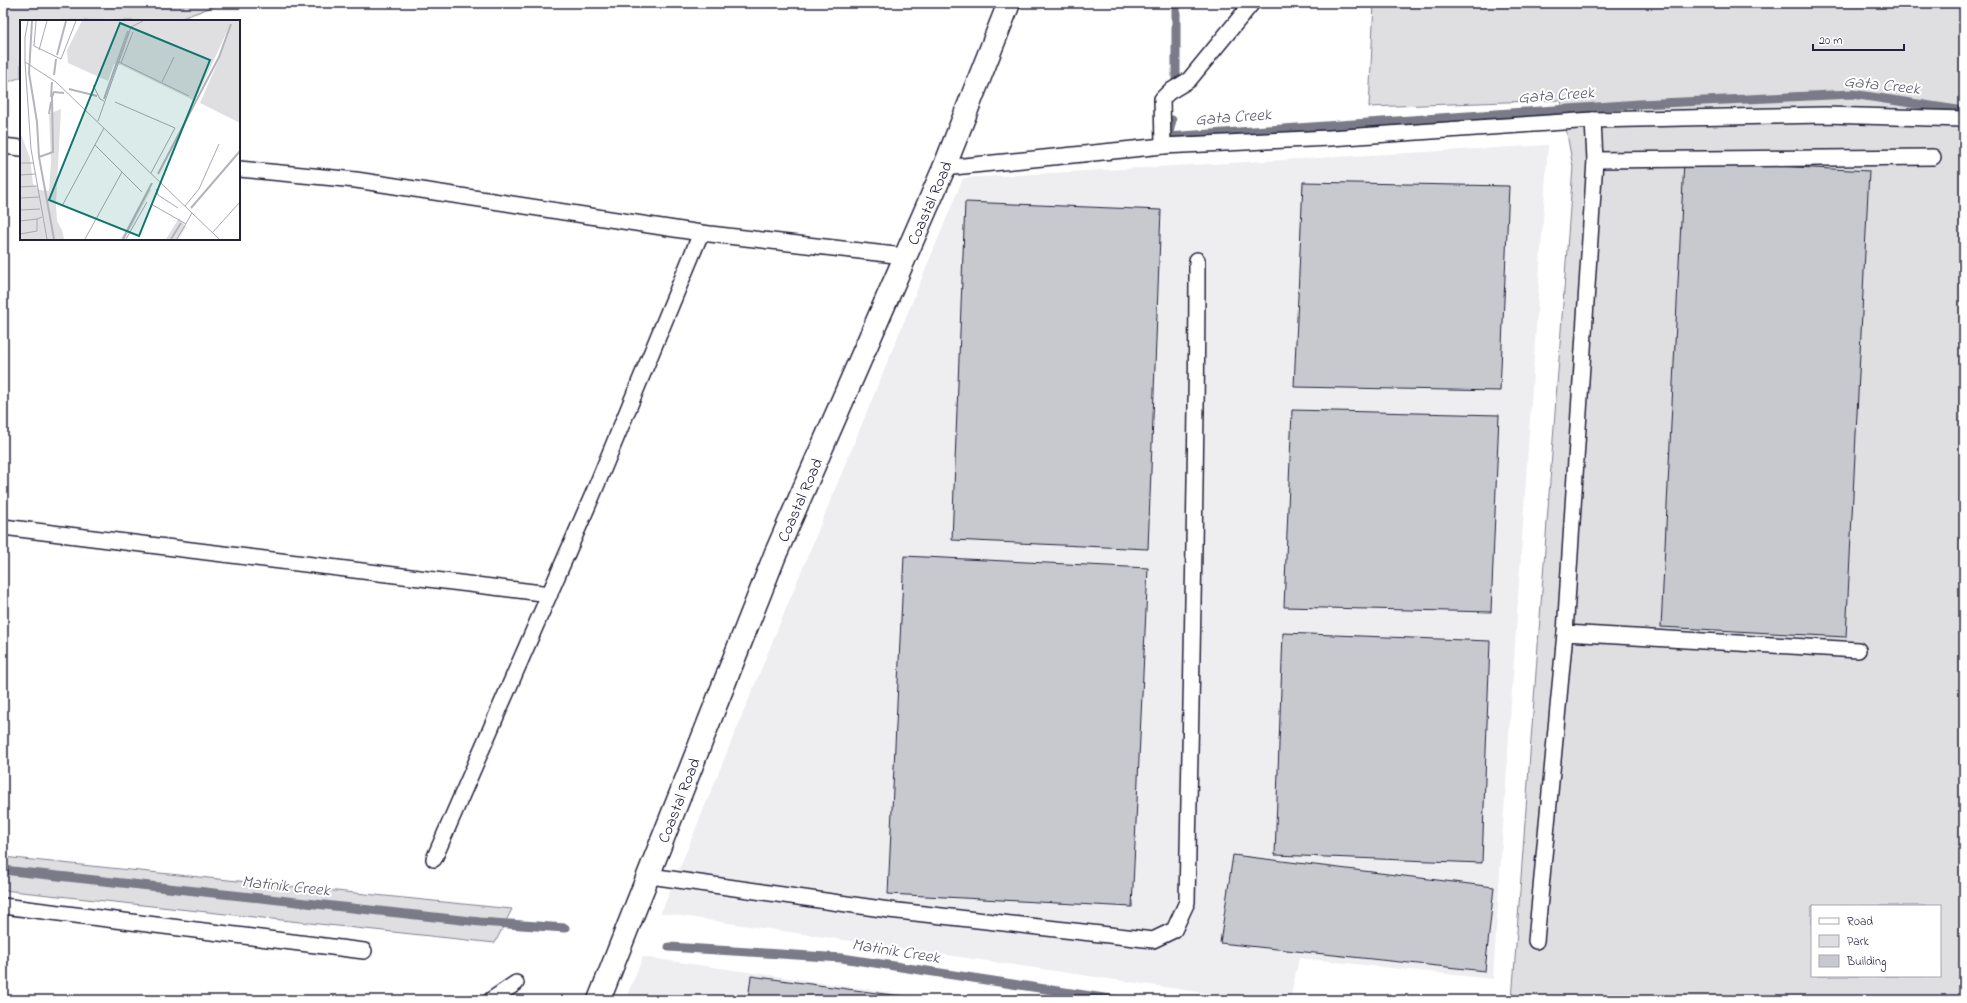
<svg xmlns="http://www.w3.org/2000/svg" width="1967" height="1003" viewBox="0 0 1967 1003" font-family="'Indie Flower',sans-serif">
	<rect width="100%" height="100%" fill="#fff"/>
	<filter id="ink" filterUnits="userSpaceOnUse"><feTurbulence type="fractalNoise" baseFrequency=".025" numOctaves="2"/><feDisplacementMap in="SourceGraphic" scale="8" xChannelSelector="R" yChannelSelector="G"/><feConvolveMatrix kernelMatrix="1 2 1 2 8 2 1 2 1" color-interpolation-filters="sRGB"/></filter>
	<g filter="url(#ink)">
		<g fill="#eeeef1">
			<path d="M1548,145L1493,979L1299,958L1290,1000H1252L661,913L963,178Z"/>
			<path d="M643,957L943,1000H625Z"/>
		</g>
		<g fill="#dfdfe2" stroke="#80808e" fill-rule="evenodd">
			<path d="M3,3H223L174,21H21V77L3,84Z"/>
			<path d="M1374,3H1964V1000H1512L1573,167L1561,100L1369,107ZM1812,906H1940V976H1812Z"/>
			<path d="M3,857L512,909L495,943L3,890Z"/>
		</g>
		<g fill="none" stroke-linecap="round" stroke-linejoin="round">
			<g stroke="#7a7a88" stroke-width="9">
				<path d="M1176,3V86"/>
				<path d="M1172,120L1168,137L1639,104L1852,94L1964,111"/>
				<path d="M3,870L480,922L565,928"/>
				<path d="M669,947L842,958L1117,1000"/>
			</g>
		</g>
		<g fill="#c8c8cf" stroke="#22223b">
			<path d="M1684,161L1869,171L1846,637L1661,627Z"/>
			<path d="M1303,182L1509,186L1500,391L1294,387Z"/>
			<path d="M965,202L1161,210L1148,549L952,540Z"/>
			<path d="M1292,410L1499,415L1491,612L1284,607Z"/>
			<path d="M904,556L1148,568L1132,907L888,894Z"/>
			<path d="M1283,633L1490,641L1482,863L1275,855Z"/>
			<path d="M1233,855L1494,887L1485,971L1220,943Z"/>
			<path d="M751,976L929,1000H748Z"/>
		</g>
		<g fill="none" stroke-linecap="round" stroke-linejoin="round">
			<g stroke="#22223b" stroke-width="18">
				<g id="service">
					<path d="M1593,120L1595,160L1933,157"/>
					<path d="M3,146L21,148"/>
					<path d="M1163,146L1162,99L1169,92L1189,80L1252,3"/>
					<path d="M944,168L1163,146L1330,138L1593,120L1825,115L1964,119"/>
					<path d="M239,169L356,180L701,233L904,256"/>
					<path d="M3,527L550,594"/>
					<path d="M1565,633L1858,650"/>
					<path d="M434,859L593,494L701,233"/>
					<path d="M650,876L889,910L1153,940L1174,930L1187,902C1191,688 1197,474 1197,260"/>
					<path d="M3,906L364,951"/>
					<path d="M1536,941L1565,633L1595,160"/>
					<path d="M491,1000L516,983"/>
				</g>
			</g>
			<g stroke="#22223b" stroke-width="25">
				<g id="secondary">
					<path id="s1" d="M599,1000L775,555L944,168L1009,3"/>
				</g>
			</g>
			<use href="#service" stroke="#fff" stroke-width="15"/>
			<use href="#secondary" stroke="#fff" stroke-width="22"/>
		</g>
	</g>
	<g text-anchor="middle" stroke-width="4" stroke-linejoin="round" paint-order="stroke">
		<g font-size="16" fill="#22223b" stroke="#fff">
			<text dy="6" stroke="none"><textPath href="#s1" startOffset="863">Coastal Road</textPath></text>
			<text dy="6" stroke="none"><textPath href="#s1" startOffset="539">Coastal Road</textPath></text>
			<text dy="6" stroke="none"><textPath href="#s1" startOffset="215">Coastal Road</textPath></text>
		</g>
		<g font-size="17" font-style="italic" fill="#5c5c6f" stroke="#fff">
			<text transform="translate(1882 84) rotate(6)" y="6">Gata Creek</text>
			<text transform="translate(1556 94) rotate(-4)" y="6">Gata Creek</text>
			<text transform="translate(1233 116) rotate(-4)" y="6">Gata Creek</text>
			<text transform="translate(286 885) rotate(6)" y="6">Matinik Creek</text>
			<text transform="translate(896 950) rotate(9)" y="6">Matinik Creek</text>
		</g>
	</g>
	<g transform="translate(20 20)">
		<rect width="220" height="220" fill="#fff"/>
		<path d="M62,1H220V103L180,83L199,39L211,3L175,81L101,45L94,44L88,61L48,43L47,30ZM41,89L36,184L37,201L42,210L44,219H0V112L10,138L13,164L20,170L29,171L31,142L29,94ZM129,167L131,170L105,219H101ZM159,198L166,207L158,219H146Z" fill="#dfdfe2"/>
		<path fill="none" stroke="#b4b4bc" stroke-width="2" d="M12,1L9,53L17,102L19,137L34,219M37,35L46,1M34,55L36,39M49,69L77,76M31,77L32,62M84,79L108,11M29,94L31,82M19,137L33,132L32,77L34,72L44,73M138,154L199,37L211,4M171,188L220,131M103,219L132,163M151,219L161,203"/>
		<path fill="none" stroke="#a7a7b1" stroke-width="1" d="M8,1L5,17V42L36,62L199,219M16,1L14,26L41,39L56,1M19,30L27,1M5,42L11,129L27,219M99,42L101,43L113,12M101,43L169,76M142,62L154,37M73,65L80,79L84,81M95,82L155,108L131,153M78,101L111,7L123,1M75,125L122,172M0,143H14M0,155L15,154M0,167L17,166M136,169L138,175L158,188M0,178L19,177M131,184L166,204M42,186L84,108M165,186L179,169L199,124M0,190L20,189M0,201L17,199M192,213L220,182M0,214L17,211V199L22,197M65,219L102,152M106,219L127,182M157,219L172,193"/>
		<path fill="#0f766e" fill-opacity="0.15" stroke="#0f766e" stroke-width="2" d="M100,3L190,40L119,216L29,180Z"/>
		<rect width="220" height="220" fill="none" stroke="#22223b" stroke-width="2"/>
	</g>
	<rect width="1967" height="1003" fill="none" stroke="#fff" stroke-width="16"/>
	<rect x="8" y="8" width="1951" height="987" fill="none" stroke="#22223b" stroke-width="1.5" filter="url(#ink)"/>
	<rect x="1811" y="905" width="130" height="72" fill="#ffffff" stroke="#a7a7b1"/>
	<rect x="1819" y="918" width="20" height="6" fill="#ffffff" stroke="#a7a7b1"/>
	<text x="1847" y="925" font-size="12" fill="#22223b">Road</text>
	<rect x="1819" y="935" width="20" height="12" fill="#dfdfe2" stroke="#a7a7b1"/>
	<text x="1847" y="945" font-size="12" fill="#22223b">Park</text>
	<rect x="1819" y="955" width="20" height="12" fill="#c8c8cf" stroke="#a7a7b1"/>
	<text x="1847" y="965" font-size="12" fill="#22223b">Building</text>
	<path d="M1813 44v6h91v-6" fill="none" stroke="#22223b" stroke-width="2"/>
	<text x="1819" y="44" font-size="12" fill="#22223b" stroke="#ffffff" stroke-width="3" paint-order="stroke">20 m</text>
</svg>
